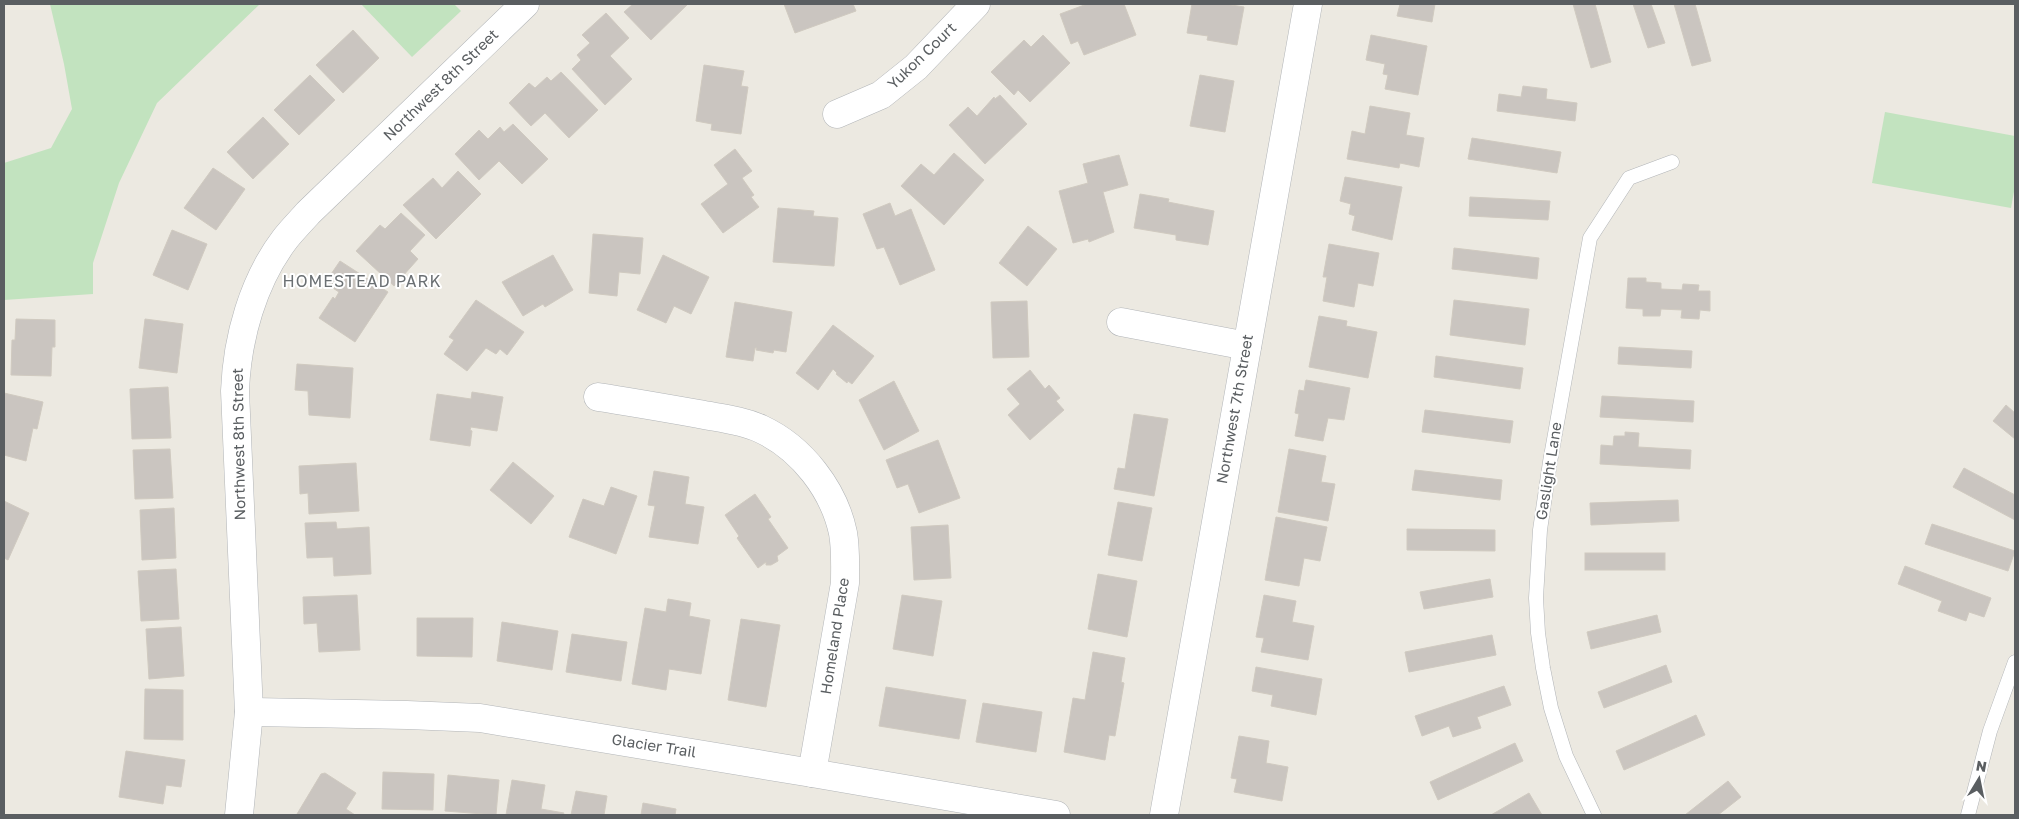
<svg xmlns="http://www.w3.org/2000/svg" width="2019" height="819" viewBox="0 0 2019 819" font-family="'Golos Text',sans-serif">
	<rect width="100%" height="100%" fill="#ece9e1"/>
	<g fill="#c2e3bf">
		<path d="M50,4H260L157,103L119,183L93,263V294L4,300V163L51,148L72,109L64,64Z"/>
		<path d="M361,4H454L461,11L412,57Z"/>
		<path d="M1885,112L2015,136V186L2011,208L1872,183Z"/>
	</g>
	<g fill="#cac5c0" stroke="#d0cac0">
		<path d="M633,4H688L651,40L624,12Z"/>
		<path d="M784,4H853L856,11L795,33Z"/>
		<path d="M1087,4H1124L1136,35L1084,55L1078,41L1071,44L1060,14Z"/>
		<path d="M1192,4H1225L1244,7L1237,45L1207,40L1208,36L1187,33Z"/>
		<path d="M1400,4H1435L1432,22L1397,16Z"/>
		<path d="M1573,4H1595L1611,62L1591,68Z"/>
		<path d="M1633,4H1651L1665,43L1648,48Z"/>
		<path d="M1674,4H1695L1711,61L1692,66Z"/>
		<path d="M606,13L629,38L610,56L632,79L605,105L572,69L581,60L577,55L590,43L582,35Z"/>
		<path d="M353,30L379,58L343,93L316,65Z"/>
		<path d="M1043,35L1070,63L1030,102L1018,90L1014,95L991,72L1024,40L1031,47Z"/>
		<path d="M1371,35L1427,46L1418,95L1385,89L1388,75L1383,74L1385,64L1366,60Z"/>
		<path d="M704,65L744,71L741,86L748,87L741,134L711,130L712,124L696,121Z"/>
		<path d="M561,72L598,110L569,138L545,113L531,126L509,103L529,83L535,88L547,77L551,81Z"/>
		<path d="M310,75L335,100L299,135L274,110Z"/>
		<path d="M1200,75L1234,81L1225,132L1190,126Z"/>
		<path d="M1523,86L1547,89L1546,99L1577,103L1575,121L1497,111L1499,94L1521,97Z"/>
		<path d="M1000,95L1027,124L985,164L949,125L968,107L977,116L994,97L995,99Z"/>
		<path d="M1370,106L1410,113L1406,135L1424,138L1419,167L1400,163L1399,168L1347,159L1352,131L1365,134Z"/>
		<path d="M263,117L289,144L253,179L227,152Z"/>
		<path d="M513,124L548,159L522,184L499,161L479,180L455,154L479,130L488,139L500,127L504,132Z"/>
		<path d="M1472,138L1561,152L1557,173L1468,159Z"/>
		<path d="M735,149L752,171L742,178L754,195L751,197L759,207L723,233L701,204L728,184L714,165Z"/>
		<path d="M954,153L984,180L944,225L901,186L921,164L934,175Z"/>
		<path d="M1119,155L1128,185L1103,192L1114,232L1089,242L1088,239L1073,243L1059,191L1088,183L1083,164Z"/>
		<path d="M213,168L245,189L216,230L184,208Z"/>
		<path d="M458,171L481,194L436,239L403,205L433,178L442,188Z"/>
		<path d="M1345,177L1402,187L1392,240L1352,230L1355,216L1349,214L1351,204L1340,201Z"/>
		<path d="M1140,194L1169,199L1168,202L1214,211L1208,245L1176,240V235L1134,228Z"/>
		<path d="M1470,197L1550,201L1548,220L1469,216Z"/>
		<path d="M890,203L895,216L911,209L935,270L900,285L884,247L877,249L863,214Z"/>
		<path d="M778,208L814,211L813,216L838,218L834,266L773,262Z"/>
		<path d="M401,213L425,235L410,251L418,259L394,286L356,251L380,225L385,229Z"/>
		<path d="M1028,226L1057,249L1027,286L999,263Z"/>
		<path d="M172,230L207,244L188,290L153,275Z"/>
		<path d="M593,234L643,238L640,274L619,272L617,296L589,293Z"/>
		<path d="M1329,244L1379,253L1373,286L1358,283L1354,307L1323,301L1327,277H1323Z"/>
		<path d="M1454,248L1539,258L1537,279L1452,269Z"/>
		<path d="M553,255L573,290L545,307L543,304L523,316L502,282Z"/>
		<path d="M663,255L709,277L691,314L674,306L666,323L637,310Z"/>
		<path d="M340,261L388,292L355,342L319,318L333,297L335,299L339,292L325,283Z"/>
		<path d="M1628,278H1646V282L1661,283V289L1682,290L1683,284L1699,285L1698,291H1710V311L1700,310L1699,319L1681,318L1682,310L1661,309L1660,316H1643V309L1626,308Z"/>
		<path d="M476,300L524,332L507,355L500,349L496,354L486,348L467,371L444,354L454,340L449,337Z"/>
		<path d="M1454,300L1529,309L1525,345L1450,335Z"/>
		<path d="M1027,301L1029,357L993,358L991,302Z"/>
		<path d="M735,302L792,312L786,352L774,350L773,353L756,350L757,348H755L753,361L726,357Z"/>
		<path d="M1319,316L1347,321L1346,326L1377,332L1368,378L1309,367Z"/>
		<path d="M16,319L55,320V347H52L51,376L11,375L12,340H15Z"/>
		<path d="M145,319L183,324L177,373L139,368Z"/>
		<path d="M833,325L874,356L852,384L848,381L847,383L836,374L837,373L833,369L818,390L796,373Z"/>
		<path d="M1619,347L1692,351L1691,368L1618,364Z"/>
		<path d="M1436,356L1523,368L1520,389L1434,377Z"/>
		<path d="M297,364L353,368L350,418L309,415L308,391L295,390Z"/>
		<path d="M1030,370L1045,389L1049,385L1060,398L1056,401L1064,410L1030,440L1008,415L1020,404L1007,389Z"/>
		<path d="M1306,380L1350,388L1344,420L1328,418L1323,441L1295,436L1299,414L1295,413L1299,390L1304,391Z"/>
		<path d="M894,381L919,431L884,450L859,400Z"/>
		<path d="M168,387L171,438L132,439L130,389Z"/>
		<path d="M472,392L503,397L497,431L471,427L470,430L472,431L470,446L430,440L437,394L471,399Z"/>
		<path d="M4,393L43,402L37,429L33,428L26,461L4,455Z"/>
		<path d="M1602,396L1694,401L1693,422L1600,417Z"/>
		<path d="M2006,405L2015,413V439L1993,421Z"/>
		<path d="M1425,410L1513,421L1510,443L1422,432Z"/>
		<path d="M1134,414L1168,419L1154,496L1114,489L1118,468L1125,469Z"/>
		<path d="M1625,432L1639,433L1638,447L1691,450L1690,469L1600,464L1601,445L1613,446L1614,436H1625Z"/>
		<path d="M938,440L960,498L919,513L908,484L897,488L886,460Z"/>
		<path d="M170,449L173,498L135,499L133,450Z"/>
		<path d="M1289,449L1326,456L1321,482L1335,484L1328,521L1278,512Z"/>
		<path d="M513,462L554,496L531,524L490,490Z"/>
		<path d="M356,463L359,511L309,514L308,493L300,494L299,466Z"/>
		<path d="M1964,468L2015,495V520L1953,487Z"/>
		<path d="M1415,470L1502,480L1500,500L1412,490Z"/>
		<path d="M654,471L689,477L685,504L704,507L698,544L649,537L655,506L648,505Z"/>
		<path d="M611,487L637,496L616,554L569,537L583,499L604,506Z"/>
		<path d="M755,494L771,517L768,519L788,548L777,556L778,561L771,565H766V562L758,568L737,538L739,536L725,515Z"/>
		<path d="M1678,500L1679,521L1591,525L1590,503Z"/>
		<path d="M4,501L29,513L8,560L4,558Z"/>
		<path d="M1118,502L1152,508L1142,561L1108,555Z"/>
		<path d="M174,508L176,558L142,560L140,510Z"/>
		<path d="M1276,517L1327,527L1320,561L1304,558L1299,586L1265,580Z"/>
		<path d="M336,522L337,529L369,527L371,574L334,576L333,557L307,558L305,523Z"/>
		<path d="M1932,524L2015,551L2008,571L1925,544Z"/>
		<path d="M948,525L951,578L914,580L911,527Z"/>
		<path d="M1407,529L1495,530V551L1407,550Z"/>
		<rect x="1585" y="553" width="80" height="17"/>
		<path d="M1905,566L1991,598L1984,617L1969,612L1966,621L1938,611L1942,601L1898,584Z"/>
		<path d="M176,569L179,619L141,621L138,571Z"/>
		<path d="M1098,574L1137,581L1127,637L1088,629Z"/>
		<path d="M1490,579L1493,597L1424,609L1420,592Z"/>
		<path d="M357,595L360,650L319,652L317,623L304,624L303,597Z"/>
		<path d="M902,595L942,601L933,656L893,649Z"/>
		<path d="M1264,595L1296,601L1292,622L1314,626L1308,660L1261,652L1264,638L1256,637Z"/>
		<path d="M668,599L691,603L689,616L710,620L701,674L669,669L666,690L632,684L645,608L666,612Z"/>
		<path d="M1657,615L1661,632L1591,649L1587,632Z"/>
		<path d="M417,618H473L472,657L417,656Z"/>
		<path d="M741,619L780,625L766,707L728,700Z"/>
		<path d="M502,622L558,631L552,670L497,661Z"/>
		<path d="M181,627L184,676L149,679L146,629Z"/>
		<path d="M572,634L627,642L621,681L566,672Z"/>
		<path d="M1492,635L1496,655L1409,672L1405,652Z"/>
		<path d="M1093,652L1125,658L1121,682L1124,683L1115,736L1109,735L1105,760L1064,752L1073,698L1085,700Z"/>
		<path d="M1666,665L1672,682L1604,708L1598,692Z"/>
		<path d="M1256,667L1322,679L1316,715L1271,706L1273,695L1252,691Z"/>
		<path d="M1504,686L1511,705L1477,717L1481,728L1453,737L1449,726L1422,736L1415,716Z"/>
		<path d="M886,687L966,700L959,739L879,726Z"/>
		<path d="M145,689L183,690V740L144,739Z"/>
		<path d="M983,703L1042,712L1036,752L976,742Z"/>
		<path d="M1696,715L1705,735L1624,770L1616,751Z"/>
		<path d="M1239,736L1269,741L1266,763L1288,767L1282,801L1234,792L1237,779L1231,778Z"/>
		<path d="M1515,743L1523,761L1438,800L1430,782Z"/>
		<path d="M126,751L185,760L181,787L166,785L163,804L119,797Z"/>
		<path d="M383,772L434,774L433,810L382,809Z"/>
		<path d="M325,773L356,793L346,809L355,815L297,814L321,774Z"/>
		<path d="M448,775L499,780L496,815L445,811Z"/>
		<path d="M512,780L545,785L541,809L564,813L563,815H506Z"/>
		<path d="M1728,781L1741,797L1718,815H1685Z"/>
		<path d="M576,791L607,796L604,815H571Z"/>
		<path d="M1529,793L1542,815H1491Z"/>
		<path d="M643,803L676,809L675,815H641Z"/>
	</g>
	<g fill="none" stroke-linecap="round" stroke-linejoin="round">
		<g stroke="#b2b5b8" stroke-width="15">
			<g id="lane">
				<path d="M1594,815L1566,756L1551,708L1543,668L1538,633L1536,598L1540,530L1550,462L1590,238L1629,178L1672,162"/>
				<path d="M1968,815L1990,731L2015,662"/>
			</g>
		</g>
		<g stroke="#b2b5b8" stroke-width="29">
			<g id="street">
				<path d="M837,114L881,95L916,67L976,4"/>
				<path d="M1121,322L1247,346"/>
				<path d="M598,397C631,402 665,408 699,414C719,418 742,420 761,429C802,448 834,490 843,533C846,550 845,566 845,583L812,773"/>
				<path d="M249,712L407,715L480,718L812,773L1056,815"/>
				<path d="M239,815L249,712L235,391C237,338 253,281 285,239C292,230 301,221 308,213L525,4"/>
				<path d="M1164,815L1308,4"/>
			</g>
		</g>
		<use href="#lane" stroke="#fff" stroke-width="14"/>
		<use href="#street" stroke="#fff" stroke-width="28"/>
	</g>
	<g text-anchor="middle" stroke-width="4" stroke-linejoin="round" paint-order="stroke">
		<g font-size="15" fill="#5a5e61" stroke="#fff">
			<text transform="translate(922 56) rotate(-44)" y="5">Yukon Court</text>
			<text transform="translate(441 85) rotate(-44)" y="5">Northwest 8th Street</text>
			<text transform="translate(1235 409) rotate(-80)" y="5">Northwest 7th Street</text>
			<text transform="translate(239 444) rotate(-91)" y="5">Northwest 8th Street</text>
			<text transform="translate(1549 471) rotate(-81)" y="5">Gaslight Lane</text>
			<text transform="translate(835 636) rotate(-81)" y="5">Homeland Place</text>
			<text transform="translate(654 746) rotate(9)" y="5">Glacier Trail</text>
		</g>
		<g font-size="16" letter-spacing="1" fill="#6b7073" stroke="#fff">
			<text x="362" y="287">HOMESTEAD PARK</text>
		</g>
	</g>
	<rect width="2019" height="819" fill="none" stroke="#5a5e61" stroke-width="10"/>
	<g transform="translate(1979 779) rotate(10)" stroke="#ffffff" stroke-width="4" paint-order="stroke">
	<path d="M0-4L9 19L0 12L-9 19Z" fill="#5a5e61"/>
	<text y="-8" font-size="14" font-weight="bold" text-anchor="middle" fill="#5a5e61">N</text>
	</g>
</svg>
